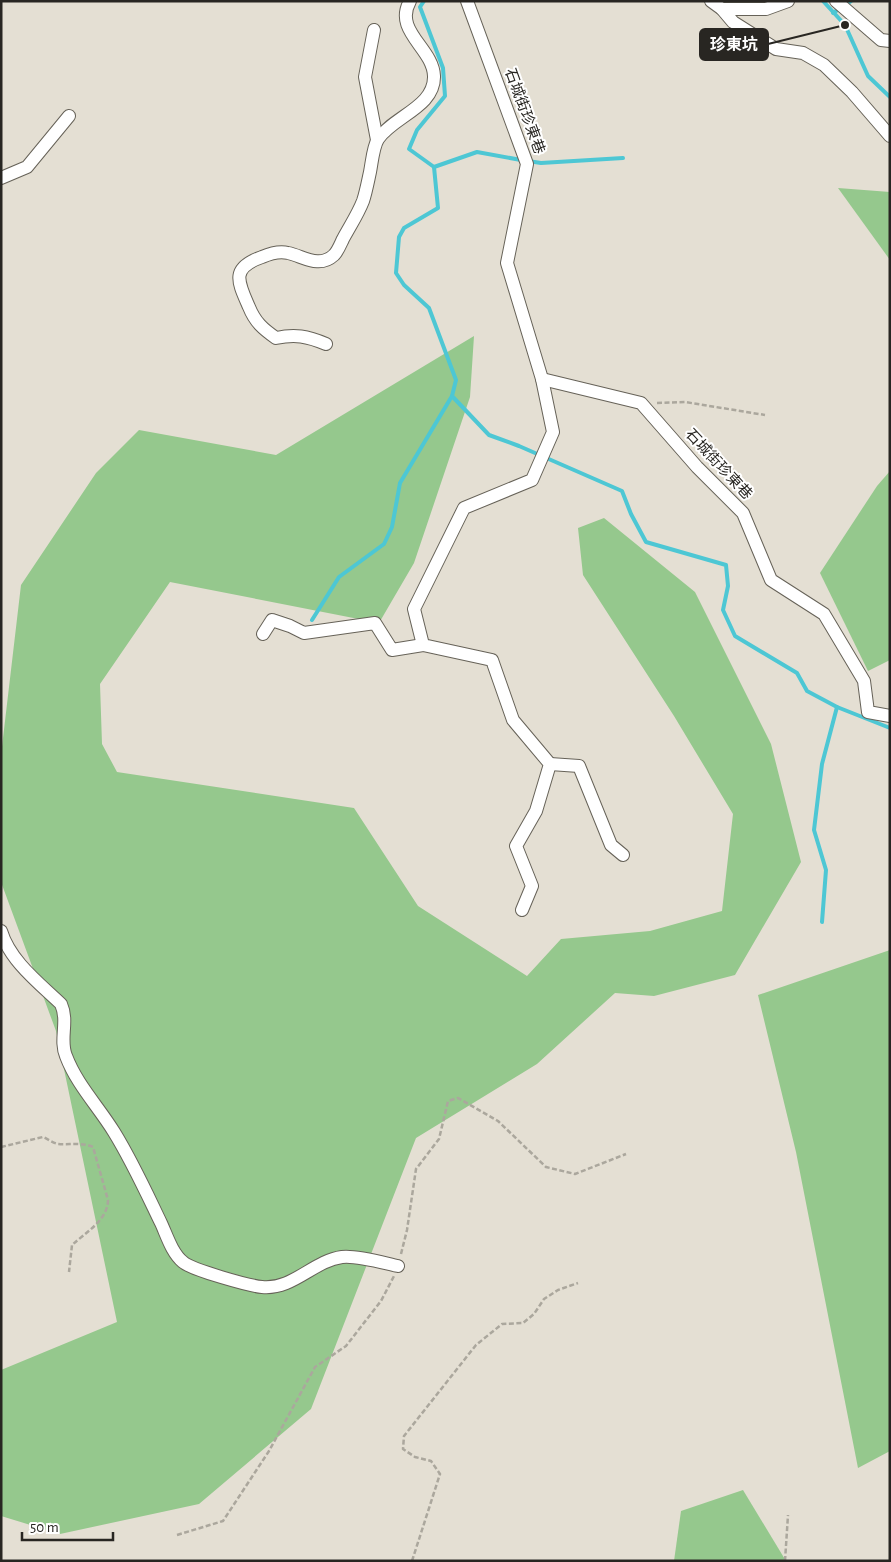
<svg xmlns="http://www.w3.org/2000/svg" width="891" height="1562" viewBox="0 0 891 1562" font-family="'Alegreya Sans','Noto Sans TC',sans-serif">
	<rect width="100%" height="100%" fill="#e4dfd3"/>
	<g fill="#95c88d">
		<path d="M838,188L890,192V260Z"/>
		<path d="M474,336L470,397L414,563L379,623L170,582L100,684L102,744L117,772L354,808L418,906L527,976L561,939L650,931L722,911L733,814L674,716L583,575L578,528L604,518L695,592L771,744L801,862L735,975L654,996L615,993L537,1064L416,1138L311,1409L199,1504L60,1534L1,1516V1370L117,1322L56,1031L1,882V755L21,585L96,473L139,430L276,455Z"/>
		<path d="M890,471V660L868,671L820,573L877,486Z"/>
		<path d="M890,950V1451L858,1468L796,1152L758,995Z"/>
		<path d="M743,1490L786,1561H674L681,1511Z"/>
	</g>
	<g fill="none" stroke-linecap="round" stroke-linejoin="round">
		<g stroke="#4dc7d4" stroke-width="4">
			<path d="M424,1L420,7L443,68L445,96L417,130L409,149L434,167L438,208L404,228L399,237L396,273L404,285L429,308L456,380L452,396L489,435L519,446L622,491L631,514L646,542L726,565L728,586L723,610L735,636L797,673L807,691L837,707L890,728"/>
			<path d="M823,1L845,25L868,76L890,97"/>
			<path d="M833,13L851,1"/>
			<path d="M528,161L541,163L623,158"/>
			<path d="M434,167L477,152L521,160"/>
			<path d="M312,620L339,577L384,544L392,527L400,483L452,396"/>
			<path d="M822,922L826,870L814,830L822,764L837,707"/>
		</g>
		<g stroke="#666258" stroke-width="14">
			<g id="minor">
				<path d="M467,1L527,164L507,263L542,379L553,432L532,480L464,508L414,609L423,645L492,660L513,720L550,764L536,811L516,846L532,886L522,910"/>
				<path d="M711,1L722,9L733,22L776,49L803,53L824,65L852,92L890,136"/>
				<path d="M836,1L881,40L890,41"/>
				<path d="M722,9H766L788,1"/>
				<path d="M374,30L365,77L377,140"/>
				<path d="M1,178L27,167L69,116"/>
				<path d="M326,344C307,336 295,334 276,338C263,329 255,322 249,307C238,282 230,268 262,257C269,254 280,251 288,253C303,256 319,269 334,255C338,251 341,243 343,239C350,226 358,214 363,201C366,192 368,181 370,172C372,162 373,147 378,139C394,116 435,107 434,76C433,48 393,31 410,1"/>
				<path d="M542,379L641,403L697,467L743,513L771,580L824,614L864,681L868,712L890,716"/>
				<path d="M263,634L272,620L290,626L304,633L375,623L392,650L423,645"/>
				<path d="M550,764L579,766L611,845L623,855"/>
				<path d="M1,931C10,961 39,983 61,1004C69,1022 59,1039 66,1056C77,1085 98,1106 114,1132C132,1161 146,1192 161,1223C167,1236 172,1253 183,1262C192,1270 250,1286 262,1287C293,1290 313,1261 342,1257C356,1255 384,1263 398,1266"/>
			</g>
		</g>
		<g stroke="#aba79d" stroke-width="2.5" stroke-dasharray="5 2.5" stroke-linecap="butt">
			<path d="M657,403L685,402L765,415"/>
			<path d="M1,1147L43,1137C48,1139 53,1143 58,1144C70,1145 82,1142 93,1147L108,1200C108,1220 85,1233 72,1245L69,1272"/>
			<path d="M401,1254L407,1230L416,1169L439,1139L448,1101L458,1098L498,1121L546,1167L575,1174L626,1154"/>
			<path d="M177,1535L223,1521L269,1451L315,1367L346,1346L381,1301L394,1276"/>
			<path d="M412,1561L440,1474L431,1461L415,1457L403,1449L404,1436L476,1345L502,1324L523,1323L534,1314L544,1299L558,1290L578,1283"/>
			<path d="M785,1561L788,1515"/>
		</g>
		<use href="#minor" stroke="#fff" stroke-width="12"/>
	</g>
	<g text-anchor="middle" stroke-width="4" stroke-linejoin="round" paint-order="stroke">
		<g font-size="15" fill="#282622" stroke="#fff">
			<text transform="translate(525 111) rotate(70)" y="5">石城街珍東巷</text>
			<text transform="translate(719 464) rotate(47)" y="5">石城街珍東巷</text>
		</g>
	</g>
	<path fill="none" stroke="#282622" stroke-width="2" d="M845 25L768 44"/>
	<circle fill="#282622" stroke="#fff" stroke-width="2" cx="845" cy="25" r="5"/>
	<rect fill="#282622" stroke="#282622" stroke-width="2" x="700" y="29" width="68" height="31" rx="5"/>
	<g font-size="16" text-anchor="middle" font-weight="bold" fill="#fff">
		<text x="734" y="50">珍東坑</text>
	</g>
	<rect width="891" height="1562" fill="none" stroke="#282622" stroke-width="5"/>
	<path d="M22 1532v8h91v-8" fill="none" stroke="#282622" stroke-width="2.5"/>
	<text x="30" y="1532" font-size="15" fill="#282622" stroke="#ffffff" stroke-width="4" paint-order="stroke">50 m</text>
</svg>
